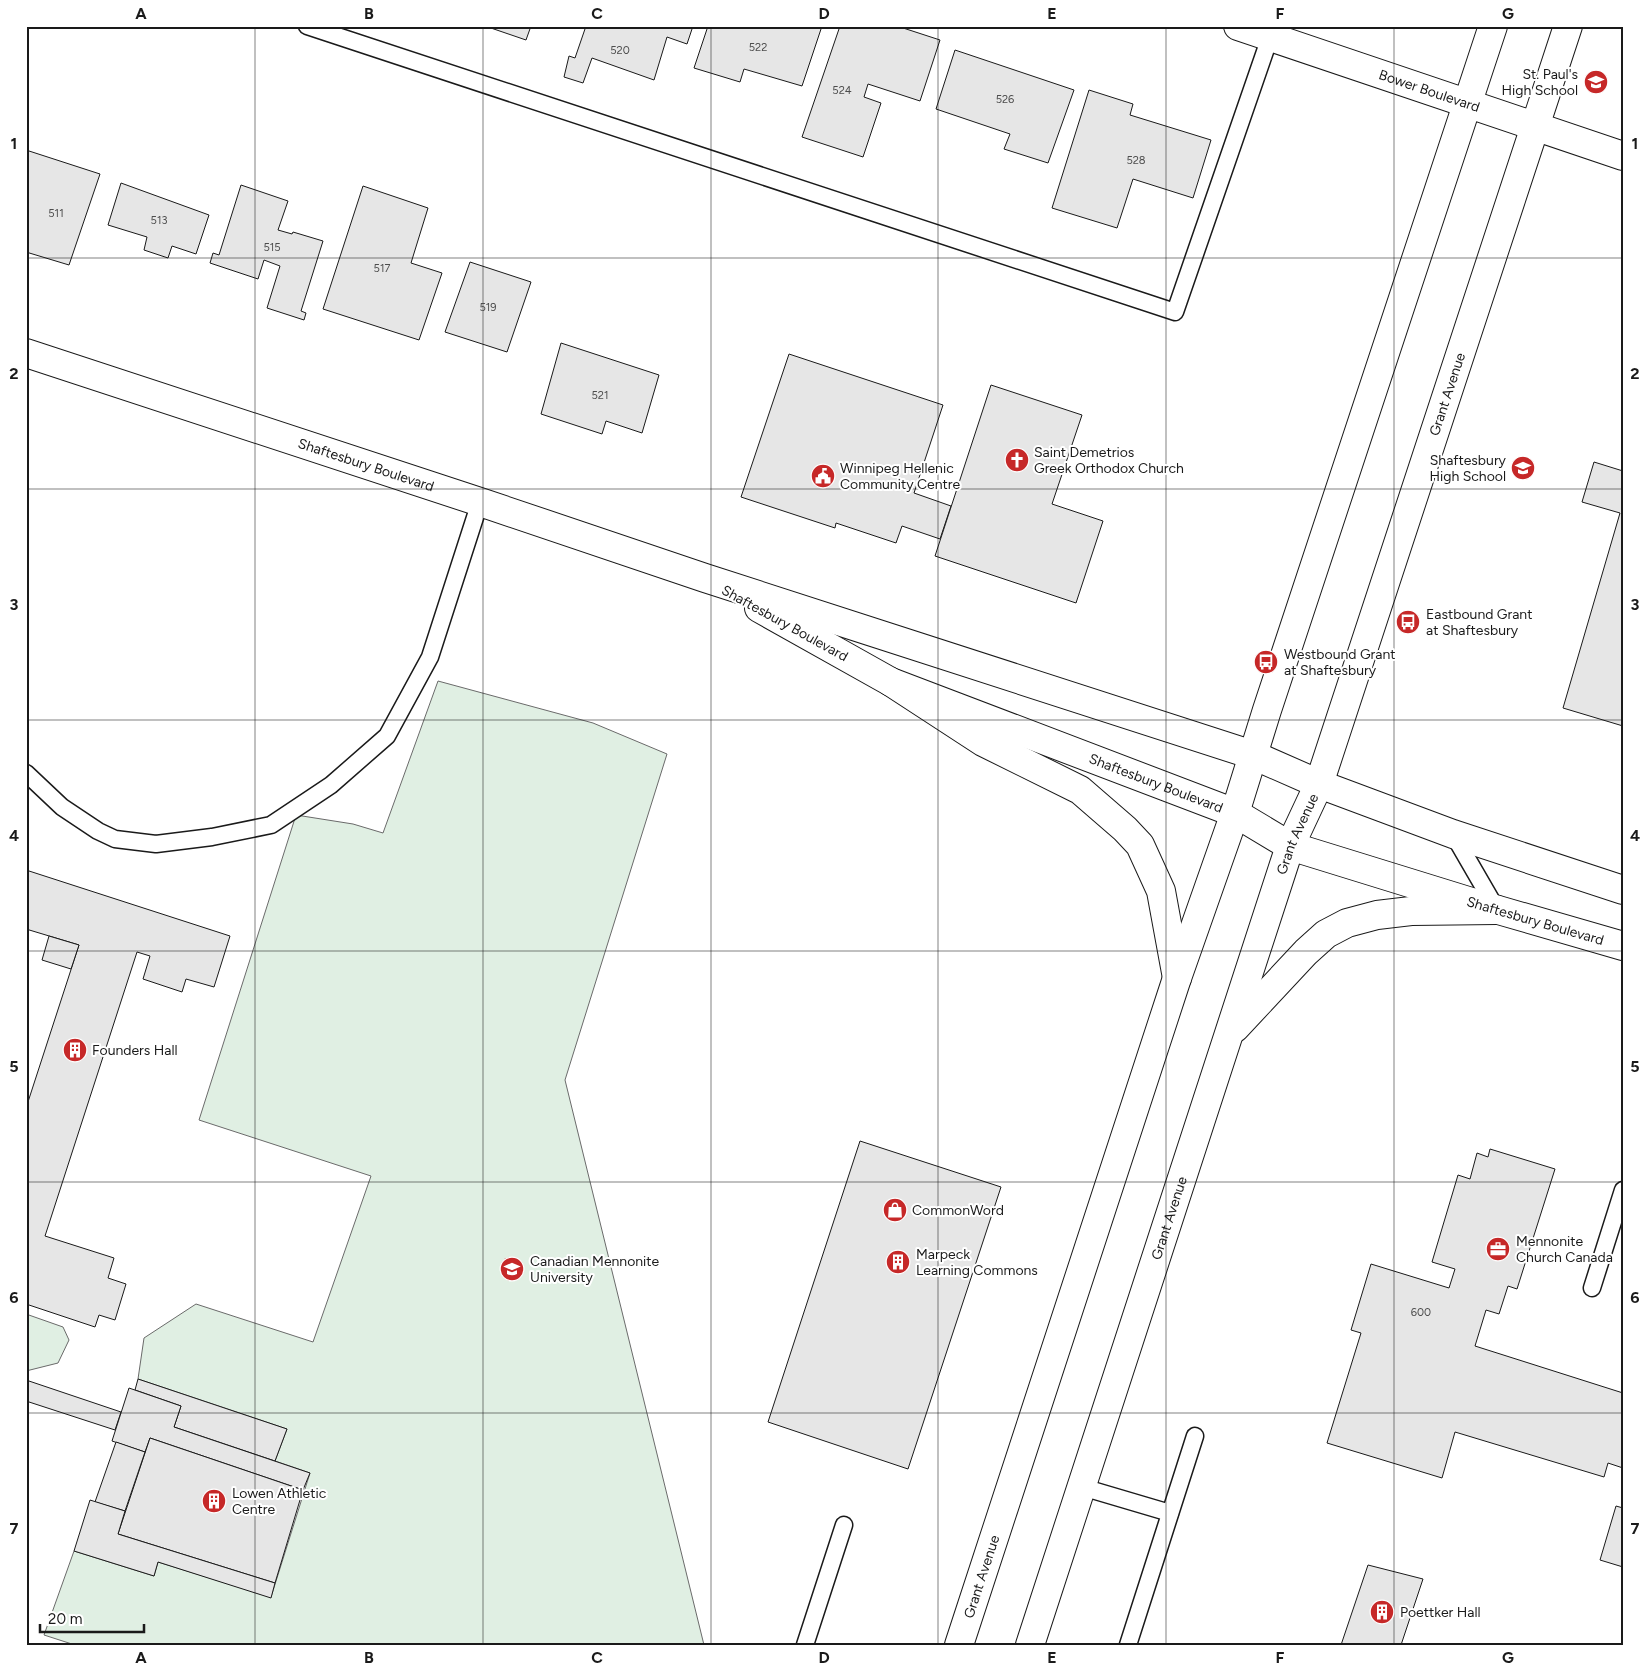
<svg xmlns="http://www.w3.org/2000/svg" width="1649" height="1671" viewBox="0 0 1649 1671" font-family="Figtree,sans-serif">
	<rect width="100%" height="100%" fill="#fff"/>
	<g fill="#e0efe3" stroke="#6a6a6a">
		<path d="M438,681L593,723L667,754L565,1080L704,1645H75L44,1635L74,1551L154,1576L158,1562L271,1597L310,1473L275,1461L287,1429L138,1379L144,1338L196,1304L313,1342L371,1176L199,1120L296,815L353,824L383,833Z"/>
		<path d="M26,1314L63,1327L69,1340L58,1363L26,1371Z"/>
	</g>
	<g fill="#e6e6e6" stroke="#1a1a1a">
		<path d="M485,26H531L526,40Z"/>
		<path d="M586,26H693L687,44L667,37L654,80L592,58L583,83L564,77L569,56L575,58Z"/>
		<path d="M708,26H822L802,86L744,69L740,82L694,68Z"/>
		<path d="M840,26H897L940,40L920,101L868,84L864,97L881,103L863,157L802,137Z"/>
		<path d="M955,50L1074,90L1048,163L1004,149L1010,134L936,109Z"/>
		<path d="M1089,90L1133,104L1130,115L1211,140L1193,198L1133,179L1117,228L1052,208Z"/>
		<path d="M26,150L100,174L69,265L26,252Z"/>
		<path d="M121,183L209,215L196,254L172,246L168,258L144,250L147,237L108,225Z"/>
		<path d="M241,185L288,201L278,230L292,234L293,232L323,241L301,311L306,313L304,320L267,308L280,266L264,260L258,279L210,263L213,253L219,255Z"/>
		<path d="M363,186L428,208L411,263L442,273L419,340L323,309Z"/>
		<path d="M470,262L531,282L507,352L445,332Z"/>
		<path d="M561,343L659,375L642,433L606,421L602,434L541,414Z"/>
		<path d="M789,354L943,405L914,493L951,506L940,539L902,526L896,543L836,523L835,528L741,497Z"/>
		<path d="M991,385L1082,415L1052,504L1103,521L1076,603L935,556Z"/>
		<path d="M1594,462L1623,471V726L1563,708L1620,513L1582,502Z"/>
		<path d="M26,870L230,936L214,987L186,979L182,992L143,979L150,956L137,952L45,1236L114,1258L108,1278L126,1284L115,1320L99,1315L95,1327L26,1304V1108L79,945L26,929Z"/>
		<path d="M49,936L79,945L71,969L42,960Z"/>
		<path d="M860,1141L1001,1187L908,1469L768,1422Z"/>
		<path d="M1490,1149L1555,1169L1517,1289L1508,1286L1499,1314L1486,1310L1475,1346L1623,1393V1468L1608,1463L1604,1477L1455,1432L1442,1478L1327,1443L1361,1333L1351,1330L1371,1264L1449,1288L1455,1269L1432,1262L1458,1175L1470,1179L1477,1153L1488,1157Z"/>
		<path d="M138,1379L287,1429L275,1461L174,1427L181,1406L135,1390Z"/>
		<path d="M26,1380L121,1412L115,1430L26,1401Z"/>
		<path d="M129,1388L181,1406L174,1427L310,1473L303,1490L150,1438L145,1452L112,1441Z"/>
		<path d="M150,1438L303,1490L275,1583L118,1534Z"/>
		<path d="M116,1442L145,1452L125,1511L95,1502Z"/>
		<path d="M90,1500L125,1511L118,1534L275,1583L271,1598L158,1562L154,1576L74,1551Z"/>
		<path d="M1616,1506L1623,1508V1567L1600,1560Z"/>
		<path d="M1368,1565L1423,1579L1401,1645H1341Z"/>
	</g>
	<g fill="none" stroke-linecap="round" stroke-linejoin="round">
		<g stroke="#1a1a1a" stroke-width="19">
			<g id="service">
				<path d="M307,26L1175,312L1270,37"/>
				<path d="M26,773L62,807L98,831L115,839L156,844L212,837L271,825L331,785L387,736L430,657L480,502"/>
				<path d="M1453,834L1497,910"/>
				<path d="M1592,1288L1623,1190"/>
				<path d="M1082,1487L1170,1513"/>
				<path d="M805,1645L844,1525"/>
				<path d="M1128,1645L1195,1436"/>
			</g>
		</g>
		<g stroke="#1a1a1a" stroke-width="30">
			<g id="minor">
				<path id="s1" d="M1238,26L1623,156"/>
			</g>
		</g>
		<g stroke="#1a1a1a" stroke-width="30">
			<g id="tertiary">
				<path id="s2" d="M26,353L480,502L705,578L1253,755L1319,784L1453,834L1623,890"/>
				<path id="s3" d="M759,608L891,682L1235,813L1290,846L1481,905L1623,946"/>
			</g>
		</g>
		<g stroke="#1a1a1a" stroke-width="30">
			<g id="secondary">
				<path d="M891,682L983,742L1080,790L1125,829L1140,845L1161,891L1177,978"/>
				<path d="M1235,1028L1306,952L1326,934L1347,923L1377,915L1411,911L1497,910"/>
				<path id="s4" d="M959,1645L1177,978L1235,813L1267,710L1493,26"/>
				<path id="s5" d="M1030,1645L1290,846L1319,784L1568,26"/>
			</g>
		</g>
		<use href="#service" stroke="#fff" stroke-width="16"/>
		<use href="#minor" stroke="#fff" stroke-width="28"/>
		<use href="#tertiary" stroke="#fff" stroke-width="28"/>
		<use href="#secondary" stroke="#fff" stroke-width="28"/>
	</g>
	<path fill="none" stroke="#1a1a1a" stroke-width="1" stroke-opacity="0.55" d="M255,26V1645M483,26V1645M711,26V1645M938,26V1645M1166,26V1645M1394,26V1645M26,258H1623M26,489H1623M26,720H1623M26,951H1623M26,1182H1623M26,1413H1623"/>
	<defs>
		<g id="school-disc" transform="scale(1.25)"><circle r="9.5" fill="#c62828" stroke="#fff"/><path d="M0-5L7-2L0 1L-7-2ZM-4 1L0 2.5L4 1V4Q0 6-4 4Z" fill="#fff"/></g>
		<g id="church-disc" transform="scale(1.25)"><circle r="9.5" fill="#c62828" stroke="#fff"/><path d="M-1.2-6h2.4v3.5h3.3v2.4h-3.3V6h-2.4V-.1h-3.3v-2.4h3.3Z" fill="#fff"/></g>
		<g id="civic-disc" transform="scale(1.25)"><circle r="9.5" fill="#c62828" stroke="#fff"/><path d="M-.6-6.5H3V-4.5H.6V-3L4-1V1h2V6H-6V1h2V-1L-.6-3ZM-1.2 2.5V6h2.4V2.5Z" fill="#fff"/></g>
		<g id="bus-disc" transform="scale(1.25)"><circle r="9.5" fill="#c62828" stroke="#fff"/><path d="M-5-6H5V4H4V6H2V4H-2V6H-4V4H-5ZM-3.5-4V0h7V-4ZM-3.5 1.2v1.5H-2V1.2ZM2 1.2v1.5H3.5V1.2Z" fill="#fff"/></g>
		<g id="building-disc" transform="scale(1.25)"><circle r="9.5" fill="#c62828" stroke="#fff"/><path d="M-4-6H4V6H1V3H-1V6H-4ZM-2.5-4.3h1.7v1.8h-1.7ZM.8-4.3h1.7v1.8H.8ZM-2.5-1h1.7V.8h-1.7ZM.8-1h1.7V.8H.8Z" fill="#fff"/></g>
		<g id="shop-disc" transform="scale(1.25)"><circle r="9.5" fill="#c62828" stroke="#fff"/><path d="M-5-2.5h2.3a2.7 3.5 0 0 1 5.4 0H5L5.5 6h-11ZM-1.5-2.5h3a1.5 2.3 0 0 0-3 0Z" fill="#fff"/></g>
		<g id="office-disc" transform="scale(1.25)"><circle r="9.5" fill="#c62828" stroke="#fff"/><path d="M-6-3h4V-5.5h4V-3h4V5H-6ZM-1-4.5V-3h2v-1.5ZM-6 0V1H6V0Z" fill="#fff"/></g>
		<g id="university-disc" transform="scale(1.25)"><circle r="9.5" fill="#c62828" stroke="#fff"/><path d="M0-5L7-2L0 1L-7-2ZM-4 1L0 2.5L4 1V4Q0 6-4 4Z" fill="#fff"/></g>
	</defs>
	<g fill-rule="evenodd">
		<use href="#school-disc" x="1596" y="82"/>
		<use href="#church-disc" x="1017" y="460"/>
		<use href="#school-disc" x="1523" y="468"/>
		<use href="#civic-disc" x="823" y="476"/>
		<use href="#bus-disc" x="1408" y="622"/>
		<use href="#bus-disc" x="1266" y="662"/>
		<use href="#building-disc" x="75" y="1050"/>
		<use href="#shop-disc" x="895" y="1210"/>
		<use href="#office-disc" x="1498" y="1249"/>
		<use href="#building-disc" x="898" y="1262"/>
		<use href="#university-disc" x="512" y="1269"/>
		<use href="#building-disc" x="214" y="1501"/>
		<use href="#building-disc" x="1382" y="1612"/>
	</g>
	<g text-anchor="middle" stroke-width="4" stroke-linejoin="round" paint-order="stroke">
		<g font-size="11" fill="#4d4d4d">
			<text x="758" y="51">522</text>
			<text x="620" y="54">520</text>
			<text x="842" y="94">524</text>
			<text x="1005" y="103">526</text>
			<text x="1136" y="164">528</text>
			<text x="56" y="217">511</text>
			<text x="159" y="224">513</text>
			<text x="272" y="251">515</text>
			<text x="382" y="272">517</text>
			<text x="488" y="311">519</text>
			<text x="600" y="399">521</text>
			<text x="1421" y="1316">600</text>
		</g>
		<g font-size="14" fill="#1a1a1a" stroke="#fff" text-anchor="start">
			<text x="1578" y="79" text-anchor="end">St. Paul's<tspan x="1578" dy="16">High School</tspan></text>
			<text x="1034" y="457">Saint Demetrios<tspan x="1034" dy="16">Greek Orthodox Church</tspan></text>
			<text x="1506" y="465" text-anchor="end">Shaftesbury<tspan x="1506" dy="16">High School</tspan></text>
			<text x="840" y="473">Winnipeg Hellenic<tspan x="840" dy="16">Community Centre</tspan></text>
			<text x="1426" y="619">Eastbound Grant<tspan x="1426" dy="16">at Shaftesbury</tspan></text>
			<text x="1284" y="659">Westbound Grant<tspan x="1284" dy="16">at Shaftesbury</tspan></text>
			<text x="92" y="1055">Founders Hall</text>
			<text x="912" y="1215">CommonWord</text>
			<text x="1516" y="1246">Mennonite<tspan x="1516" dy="16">Church Canada</tspan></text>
			<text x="916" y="1259">Marpeck<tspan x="916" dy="16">Learning Commons</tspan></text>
			<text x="530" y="1266">Canadian Mennonite<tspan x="530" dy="16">University</tspan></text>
			<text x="232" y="1498">Lowen Athletic<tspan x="232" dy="16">Centre</tspan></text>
			<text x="1400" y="1617">Poettker Hall</text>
		</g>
		<g font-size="14" fill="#1a1a1a" stroke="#fff">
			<text dy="5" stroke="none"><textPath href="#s1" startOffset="202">Bower Boulevard</textPath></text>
			<text dy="5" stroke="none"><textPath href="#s5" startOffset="1319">Grant Avenue</textPath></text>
			<text dy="5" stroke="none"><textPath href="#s2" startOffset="358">Shaftesbury Boulevard</textPath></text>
			<text transform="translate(785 623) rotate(29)" y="5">Shaftesbury Boulevard</text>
			<text dy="5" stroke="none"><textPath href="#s3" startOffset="435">Shaftesbury Boulevard</textPath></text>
			<text dy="5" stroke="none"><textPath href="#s5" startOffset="854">Grant Avenue</textPath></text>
			<text dy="5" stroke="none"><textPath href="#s3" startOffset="840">Shaftesbury Boulevard</textPath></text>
			<text dy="5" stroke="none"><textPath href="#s5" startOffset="449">Grant Avenue</textPath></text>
			<text dy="5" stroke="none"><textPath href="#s4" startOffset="72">Grant Avenue</textPath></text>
		</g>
	</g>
	<rect width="1649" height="1671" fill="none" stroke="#ffffff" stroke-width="55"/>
	<path d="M40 1624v8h104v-8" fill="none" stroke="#1a1a1a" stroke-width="2.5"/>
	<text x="48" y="1624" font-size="15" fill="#1a1a1a" stroke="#ffffff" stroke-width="4" paint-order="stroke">20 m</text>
	<rect x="28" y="28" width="1594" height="1616" fill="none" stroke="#1a1a1a" stroke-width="2"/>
	<g font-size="16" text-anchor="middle" font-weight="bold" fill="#1a1a1a">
		<text x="141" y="19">A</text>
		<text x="369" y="19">B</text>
		<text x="597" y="19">C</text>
		<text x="824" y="19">D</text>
		<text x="1052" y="19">E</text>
		<text x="1280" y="19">F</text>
		<text x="1508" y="19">G</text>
		<text x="14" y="149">1</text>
		<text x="1635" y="149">1</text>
		<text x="14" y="379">2</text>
		<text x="1635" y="379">2</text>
		<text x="14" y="610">3</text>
		<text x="1635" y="610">3</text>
		<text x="14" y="841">4</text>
		<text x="1635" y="841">4</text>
		<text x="14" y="1072">5</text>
		<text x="1635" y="1072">5</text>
		<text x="14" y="1303">6</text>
		<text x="1635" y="1303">6</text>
		<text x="14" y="1534">7</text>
		<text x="1635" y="1534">7</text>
		<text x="141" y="1663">A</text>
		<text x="369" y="1663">B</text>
		<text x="597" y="1663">C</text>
		<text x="824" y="1663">D</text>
		<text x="1052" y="1663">E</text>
		<text x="1280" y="1663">F</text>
		<text x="1508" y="1663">G</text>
	</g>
</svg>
